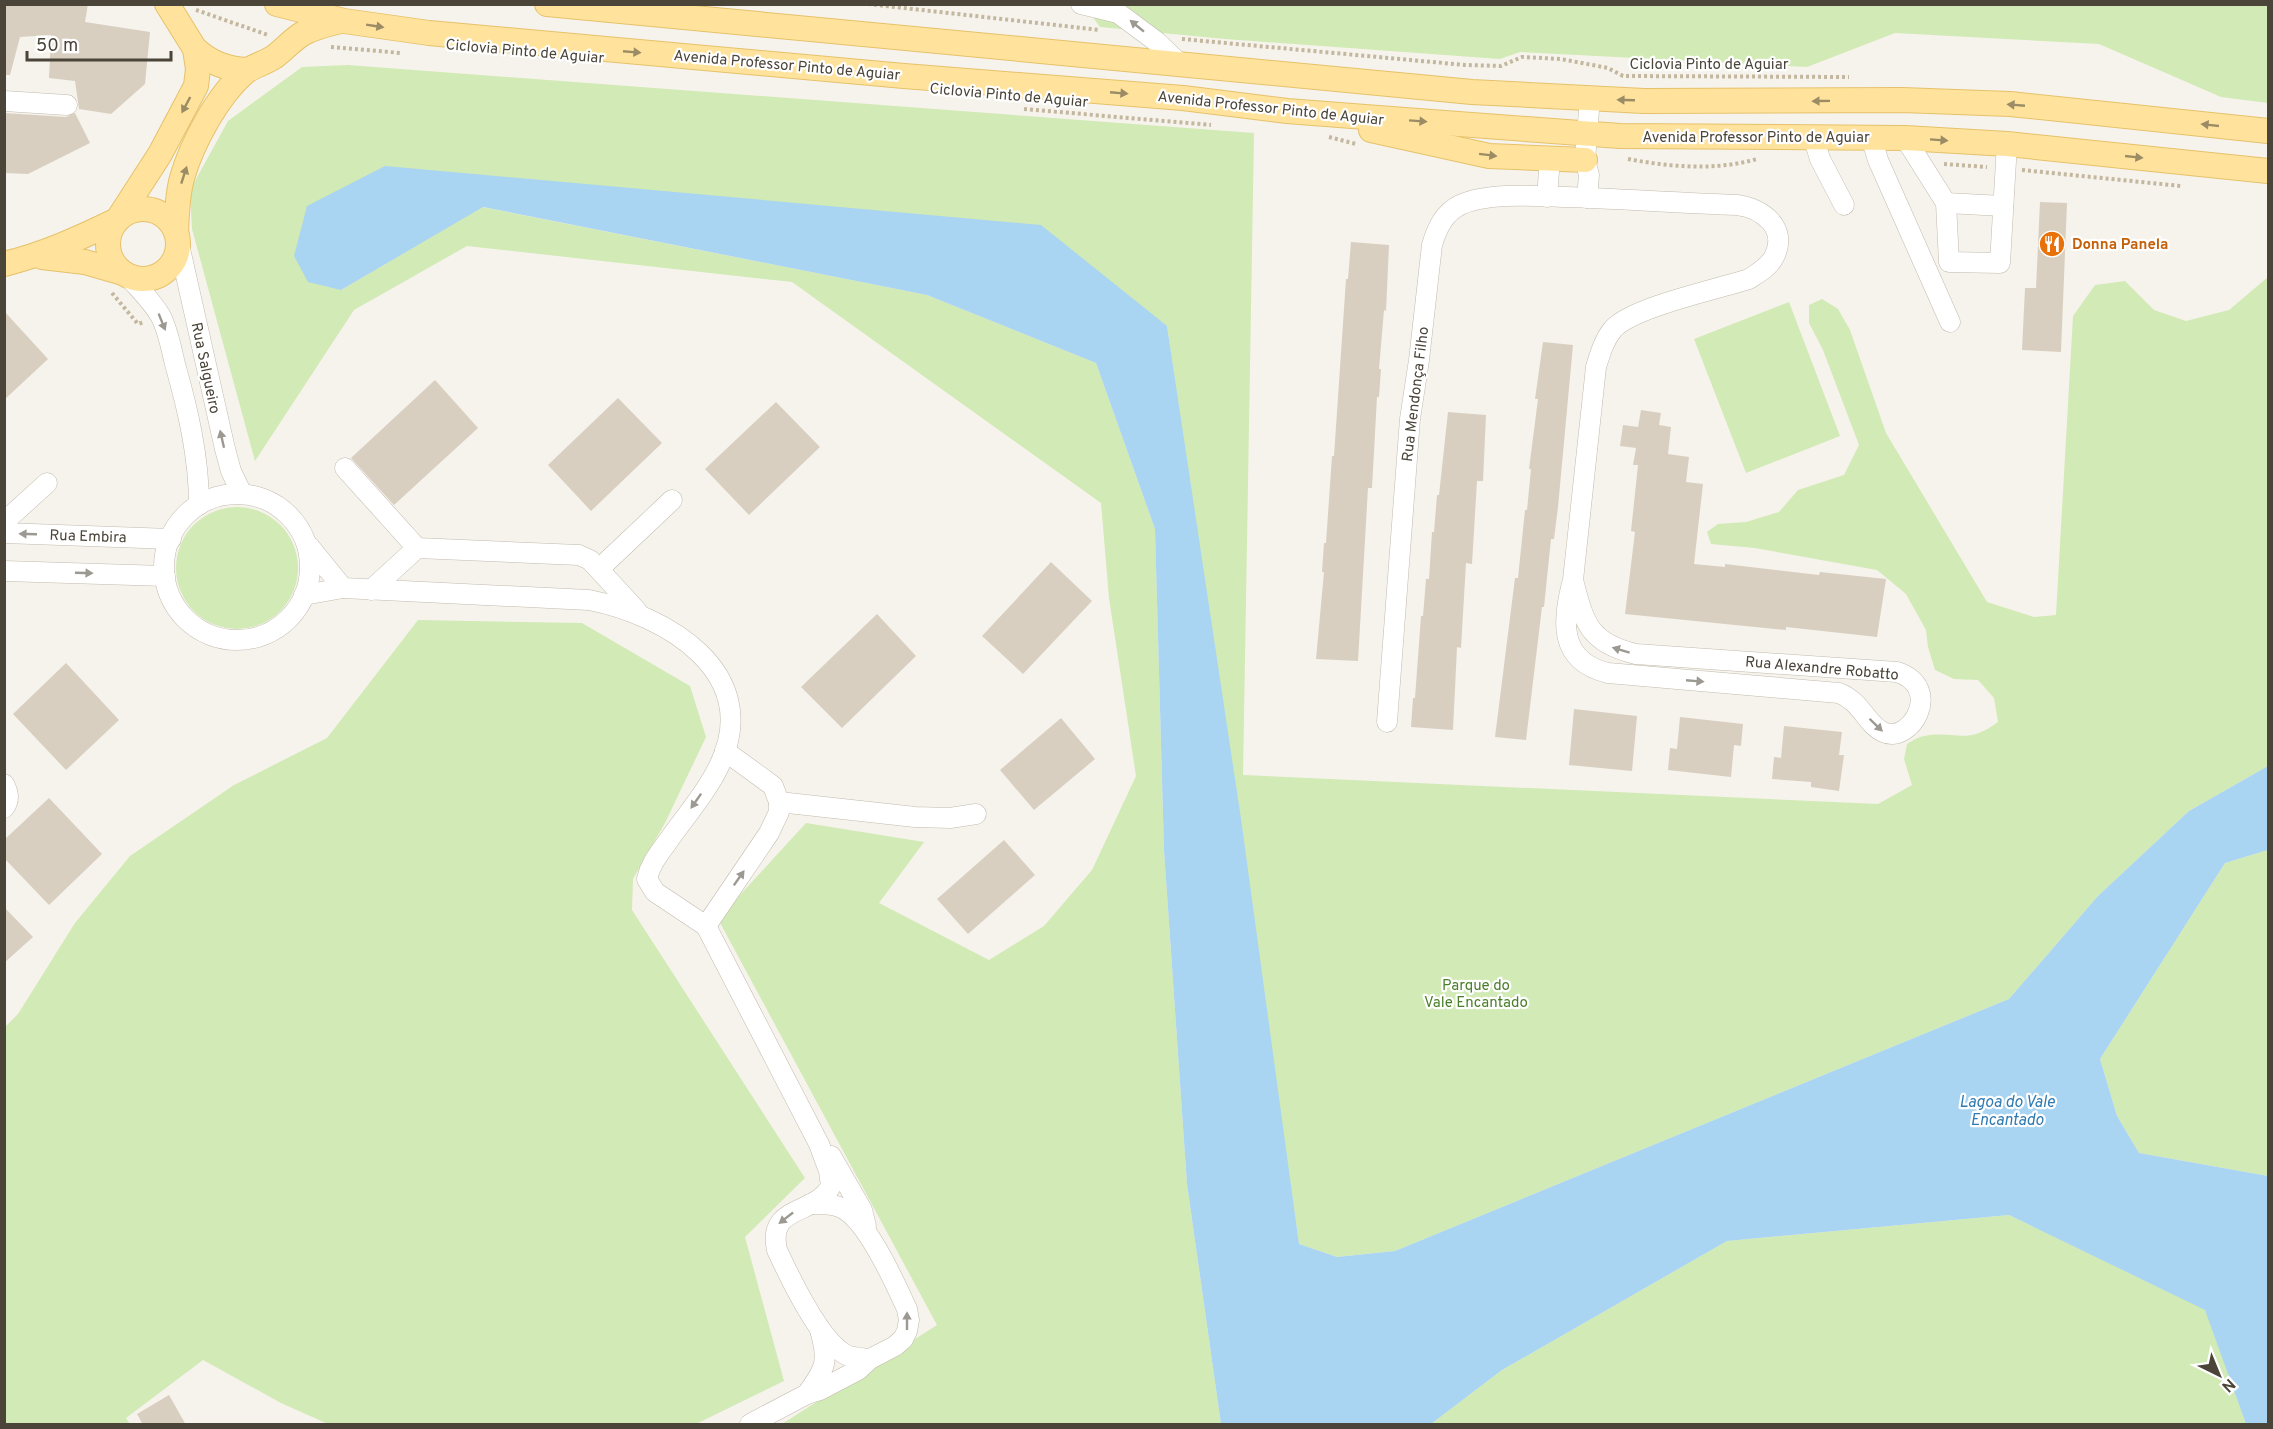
<svg xmlns="http://www.w3.org/2000/svg" width="2273" height="1429" viewBox="0 0 2273 1429" font-family="Overpass,sans-serif">
	<rect width="100%" height="100%" fill="#f6f3ec"/>
	<g fill="#d2eab5">
		<path d="M1084,5H2268V103L2221,97L2099,44L1895,33L1807,67L1520,52L1500,59L1225,39L1100,27Z"/>
		<path d="M348,65L1254,133L1243,775L1878,804L1912,785L1904,759L1907,744C1912,741 1918,737 1924,736C1956,730 1966,746 1998,722L1994,698L1978,680L1954,679L1935,670L1928,647L1926,630L1906,594L1877,570L1755,548L1711,544L1707,532L1718,524L1746,522L1779,512L1798,490L1844,475L1859,445L1823,350L1809,323V305L1822,299L1838,309L1850,330L1886,433L1987,602L2034,617L2056,615L2073,316L2095,285L2125,281L2154,310L2186,321L2229,310L2268,277V766L2189,811L2098,896L2009,999L1395,1251L1337,1257L1299,1244L1167,326L385,166L341,290L482,207L927,295L1096,363L1155,529L1164,850L1187,1184L1221,1424H782L937,1325L718,919L806,823L924,842L879,903L989,960L1044,926L1092,870L1136,776L1109,598L1101,503L792,282L467,246L354,310L255,461L192,229L190,190L228,121L302,67Z"/>
		<path d="M1789,302L1840,436L1746,473L1694,339Z"/>
		<circle cx="237" cy="568" r="61"/>
		<path d="M418,620L582,623L690,686L706,737L665,823L633,879L632,910L805,1178L745,1237L784,1381L696,1424H328L281,1403L203,1360L126,1418L130,1424H5L4,1028L18,1014L75,923L130,856L234,785L327,738Z"/>
		<path d="M2268,850V1176L2139,1153L2117,1116L2100,1059L2225,863Z"/>
		<path d="M2009,1215L2206,1310L2246,1424H1431L1502,1370L1727,1241Z"/>
	</g>
	<path fill="#a9d4f2" d="M385,166L1041,225L1167,326L1241,819L1299,1244L1337,1257L1395,1251L2009,999L2098,896L2189,811L2268,766V850L2225,863L2100,1059L2117,1116L2139,1153L2268,1176V1424H2246L2205,1310L2009,1215L1727,1241L1502,1370L1431,1424H1221L1187,1184L1164,850L1155,529L1096,363L927,295L483,207L341,290L308,282L294,256L307,206Z"/>
	<g fill="#d8cfc1">
		<path d="M4,4H88L85,22L150,32L145,84L111,114L79,109L75,81L49,78L51,35L20,37L10,75H4Z"/>
		<path d="M4,113L66,117L75,113L90,143L28,174L4,173Z"/>
		<path d="M2040,202L2067,203L2061,352L2022,350L2025,288H2036Z"/>
		<path d="M1351,242L1389,245L1386,311L1384,310L1379,369H1381L1379,397H1377L1372,488H1368L1358,661L1316,659L1324,572H1322L1324,543H1326L1332,456H1334L1346,279H1348Z"/>
		<path d="M4,311L48,359L4,400Z"/>
		<path d="M1543,342L1573,345L1558,507L1554,539H1551L1544,607H1542L1526,740L1495,737L1515,578H1518L1525,510H1527L1531,469H1529L1538,399H1535Z"/>
		<path d="M435,380L478,428L394,505L351,458Z"/>
		<path d="M618,398L662,443L591,511L548,465Z"/>
		<path d="M776,402L820,447L749,515L705,469Z"/>
		<path d="M1641,410L1661,413L1659,425L1671,427L1668,454L1689,457L1686,482L1703,484L1694,564L1725,567V564L1819,575L1820,572L1886,579L1877,637L1786,627V630L1625,614L1635,532L1631,531L1638,465H1633L1636,448L1620,446L1623,425L1638,427Z"/>
		<path d="M1448,412L1486,415L1483,481H1477L1472,564L1466,563L1461,648L1457,647L1453,730L1411,727L1413,698H1415L1421,616H1423L1426,579H1429L1432,532H1434L1437,495H1439Z"/>
		<path d="M1051,562L1092,601L1023,674L982,636Z"/>
		<path d="M877,614L916,656L842,728L801,687Z"/>
		<path d="M66,663L119,720L66,770L13,714Z"/>
		<path d="M1574,709L1637,716L1632,771L1569,765Z"/>
		<path d="M1680,717L1743,724L1741,746L1734,745L1731,777L1668,770L1670,748L1677,749Z"/>
		<path d="M1061,718L1095,759L1034,810L1000,770Z"/>
		<path d="M1784,726L1842,732L1839,755H1844L1839,791L1811,787V782L1772,779L1774,757L1781,758Z"/>
		<path d="M49,798L102,854L49,905L4,858V840Z"/>
		<path d="M1004,840L1035,875L968,934L937,899Z"/>
		<path d="M4,907L33,937L4,963Z"/>
		<path d="M169,1395L186,1425H143L137,1414Z"/>
	</g>
	<g fill="none" stroke-linecap="round" stroke-linejoin="round">
		<g stroke="#c2bbae" stroke-width="21">
			<g id="minor">
				<path d="M1081,4L1118,13L1157,42L1181,65"/>
				<path d="M4,101L67,105"/>
				<path d="M1813,136L1820,159L1844,205"/>
				<path d="M1871,137L1878,160L1950,322"/>
				<path d="M1905,138L1946,203L1949,262L2000,263L2007,144"/>
				<path d="M1547,197L1550,158"/>
				<path d="M1587,198L1589,175L1585,160L1590,98"/>
				<path d="M1946,203L2003,206"/>
				<path d="M178,240L225,449L231,471L242,494"/>
				<path d="M127,275C138,288 151,300 160,315C168,329 171,348 175,364C188,410 199,457 199,505"/>
				<path d="M345,468L417,548"/>
				<circle cx="237" cy="567" r="73"/>
				<path d="M4,522L47,483"/>
				<path d="M4,533L171,539"/>
				<path d="M309,546L343,588"/>
				<path d="M599,569L672,500"/>
				<path d="M4,571L165,576"/>
				<path d="M371,590L417,548L579,555L590,560L637,611"/>
				<path d="M304,595L343,588L589,600C666,615 763,672 720,764C707,792 684,818 666,844C658,855 650,865 647,879L655,892L706,926L819,1144L829,1171L831,1186C815,1216 767,1204 777,1250C790,1278 818,1337 843,1353C850,1358 861,1358 870,1359"/>
				<path d="M1387,722L1410,419L1419,360L1432,245C1437,228 1444,213 1460,205C1488,192 1536,196 1566,197C1623,199 1680,203 1737,205C1762,208 1789,228 1774,257C1769,267 1758,273 1749,279C1718,289 1633,307 1613,329C1604,340 1600,354 1596,367L1573,580C1562,620 1558,661 1608,673L1839,693C1862,702 1866,724 1883,732C1911,745 1944,687 1897,672L1636,654C1589,643 1584,623 1573,580"/>
				<path d="M4,784C9,793 10,800 4,808"/>
				<path d="M779,802L915,817L950,818L976,814"/>
				<path d="M706,926L769,833L779,812V802L773,786L725,751"/>
				<path d="M831,1156L862,1210L866,1226"/>
				<path d="M807,1394C826,1368 829,1361 820,1330"/>
				<path d="M750,1424L807,1394L820,1390L858,1370L870,1359L895,1346L903,1339L907,1331L909,1320L907,1309C895,1283 867,1220 842,1208C832,1203 821,1204 810,1204"/>
			</g>
		</g>
		<g stroke="#e6c16a" stroke-width="26">
			<g id="major">
				<path d="M277,4L344,21L429,33L904,76L1183,98L1287,111L1378,118L1620,136L1905,138L2007,144L2268,171"/>
				<path d="M547,4L1472,92L1644,101L1902,100L2010,104L2268,131"/>
				<path d="M195,49C211,63 226,69 247,70"/>
				<path d="M1371,130L1489,156L1585,160"/>
				<circle cx="143" cy="244" r="35"/>
				<path d="M118,219L160,154L196,86L198,69L195,49L167,4"/>
				<path d="M176,232C177,214 177,196 182,178C192,143 218,95 245,72C253,66 265,63 274,57C284,50 292,40 302,34C314,27 328,24 341,21"/>
				<path d="M42,257L85,262L123,273"/>
				<path d="M4,264C45,254 80,238 117,220"/>
			</g>
		</g>
		<g stroke="#c4b79f" stroke-width="4" stroke-dasharray="3 3" stroke-linecap="butt">
			<path d="M868,4L1100,30"/>
			<path d="M196,10L268,35"/>
			<path d="M1182,39L1465,65L1501,66L1522,57L1561,59L1608,68L1623,76L1849,77"/>
			<path d="M331,47L401,53"/>
			<path d="M1024,109L1211,125"/>
			<path d="M1329,137L1356,144"/>
			<path d="M1628,159C1670,167 1715,171 1757,159"/>
			<path d="M1944,164L1987,167"/>
			<path d="M2022,170L2181,186"/>
			<path d="M112,293L138,324L144,322"/>
		</g>
		<use href="#minor" stroke="#fff" stroke-width="20"/>
		<use href="#major" stroke="#ffe39c" stroke-width="24"/>
	</g>
	<defs><path id="oneway-solid" d="M-6-.8H1V-3.2L6.5 0L1 3.2V.8H-6Z" transform="scale(1.5)"/></defs>
	<g fill="#9c8c66">
		<use href="#oneway-solid" transform="translate(375 26) rotate(9)"/>
		<use href="#oneway-solid" transform="translate(632 52) rotate(5)"/>
		<use href="#oneway-solid" transform="translate(1119 93) rotate(5)"/>
		<use href="#oneway-solid" transform="translate(1626 100) rotate(-178)"/>
		<use href="#oneway-solid" transform="translate(1821 101) rotate(179)"/>
		<use href="#oneway-solid" transform="translate(186 105) rotate(118)"/>
		<use href="#oneway-solid" transform="translate(2016 105) rotate(-175)"/>
		<use href="#oneway-solid" transform="translate(1418 121) rotate(4)"/>
		<use href="#oneway-solid" transform="translate(2210 125) rotate(-174)"/>
		<use href="#oneway-solid" transform="translate(1939 140) rotate(4)"/>
		<use href="#oneway-solid" transform="translate(1488 155) rotate(7)"/>
		<use href="#oneway-solid" transform="translate(2134 157) rotate(6)"/>
		<use href="#oneway-solid" transform="translate(184 175) rotate(-72)"/>
	</g>
	<g fill="#9c9892">
		<use href="#oneway-solid" transform="translate(1137 26) rotate(-141)"/>
		<use href="#oneway-solid" transform="translate(162 322) rotate(68)"/>
		<use href="#oneway-solid" transform="translate(222 439) rotate(-103)"/>
		<use href="#oneway-solid" transform="translate(28 534) rotate(-178)"/>
		<use href="#oneway-solid" transform="translate(84 573) rotate(2)"/>
		<use href="#oneway-solid" transform="translate(1621 650) rotate(-163)"/>
		<use href="#oneway-solid" transform="translate(1695 681) rotate(5)"/>
		<use href="#oneway-solid" transform="translate(1876 725) rotate(44)"/>
		<use href="#oneway-solid" transform="translate(696 801) rotate(125)"/>
		<use href="#oneway-solid" transform="translate(739 878) rotate(-55)"/>
		<use href="#oneway-solid" transform="translate(786 1218) rotate(142)"/>
		<use href="#oneway-solid" transform="translate(907 1321) rotate(-90)"/>
	</g>
	<defs>
		<g id="restaurant-disc" transform="scale(1.35)"><circle r="9.5" fill="#e8710a" stroke="#fff"/><path d="M-5-6h1v4h1v-4h1v4h1v-4h1v5L-1.5 .5V6h-2V.5L-5-1ZM5-6V6H3V1.5H1.5Q1.5-4 5-6Z" fill="#fff"/></g>
	</defs>
	<g fill-rule="evenodd">
		<use href="#restaurant-disc" x="2052" y="244"/>
	</g>
	<g text-anchor="middle" stroke-width="4.5" stroke-linejoin="round" paint-order="stroke">
		<g font-size="15" fill="#4b4439" stroke="#fff">
			<text transform="translate(525 51) rotate(5)" y="5">Ciclovia Pinto de Aguiar</text>
			<text x="1709" y="69">Ciclovia Pinto de Aguiar</text>
			<text transform="translate(787 65) rotate(5)" y="5">Avenida Professor Pinto de Aguiar</text>
			<text transform="translate(1009 95) rotate(5)" y="5">Ciclovia Pinto de Aguiar</text>
			<text transform="translate(1271 108) rotate(6)" y="5">Avenida Professor Pinto de Aguiar</text>
			<text x="1756" y="142">Avenida Professor Pinto de Aguiar</text>
			<text transform="translate(206 368) rotate(78)" y="5">Rua Salgueiro</text>
			<text transform="translate(1415 394) rotate(-83)" y="5">Rua Mendonça Filho</text>
			<text transform="translate(88 536) rotate(2)" y="5">Rua Embira</text>
			<text transform="translate(1822 668) rotate(5)" y="5">Rua Alexandre Robatto</text>
		</g>
		<g font-size="15" font-weight="bold" fill="#c56008" stroke="#fff" text-anchor="start">
			<text x="2072" y="249">Donna Panela</text>
		</g>
		<g font-size="15" fill="#4a7f2a" stroke="#fff">
			<text x="1476" y="990">Parque do<tspan x="1476" dy="17">Vale Encantado</tspan></text>
		</g>
		<g font-size="16" font-style="italic" fill="#2e7ab2" stroke="#fff">
			<text x="2007" y="1107">Lagoa do Vale<tspan x="2007" dy="18">Encantado</tspan></text>
		</g>
	</g>
	<rect width="2273" height="1429" fill="none" stroke="#4b4439" stroke-width="12"/>
	<g transform="translate(2219 1375) rotate(137)" stroke="#ffffff" stroke-width="4.5" paint-order="stroke">
	<path d="M0-4.5L10 22L0 15L-10 22Z" fill="#4b4439"/>
	<text y="-9" font-size="16" font-weight="bold" text-anchor="middle" fill="#4b4439">N</text>
	</g>
	<path d="M27 51v9h144v-9" fill="none" stroke="#4b4439" stroke-width="3"/>
	<text x="36" y="51" font-size="18" fill="#4b4439" stroke="#ffffff" stroke-width="4.5" paint-order="stroke">50 m</text>
</svg>
